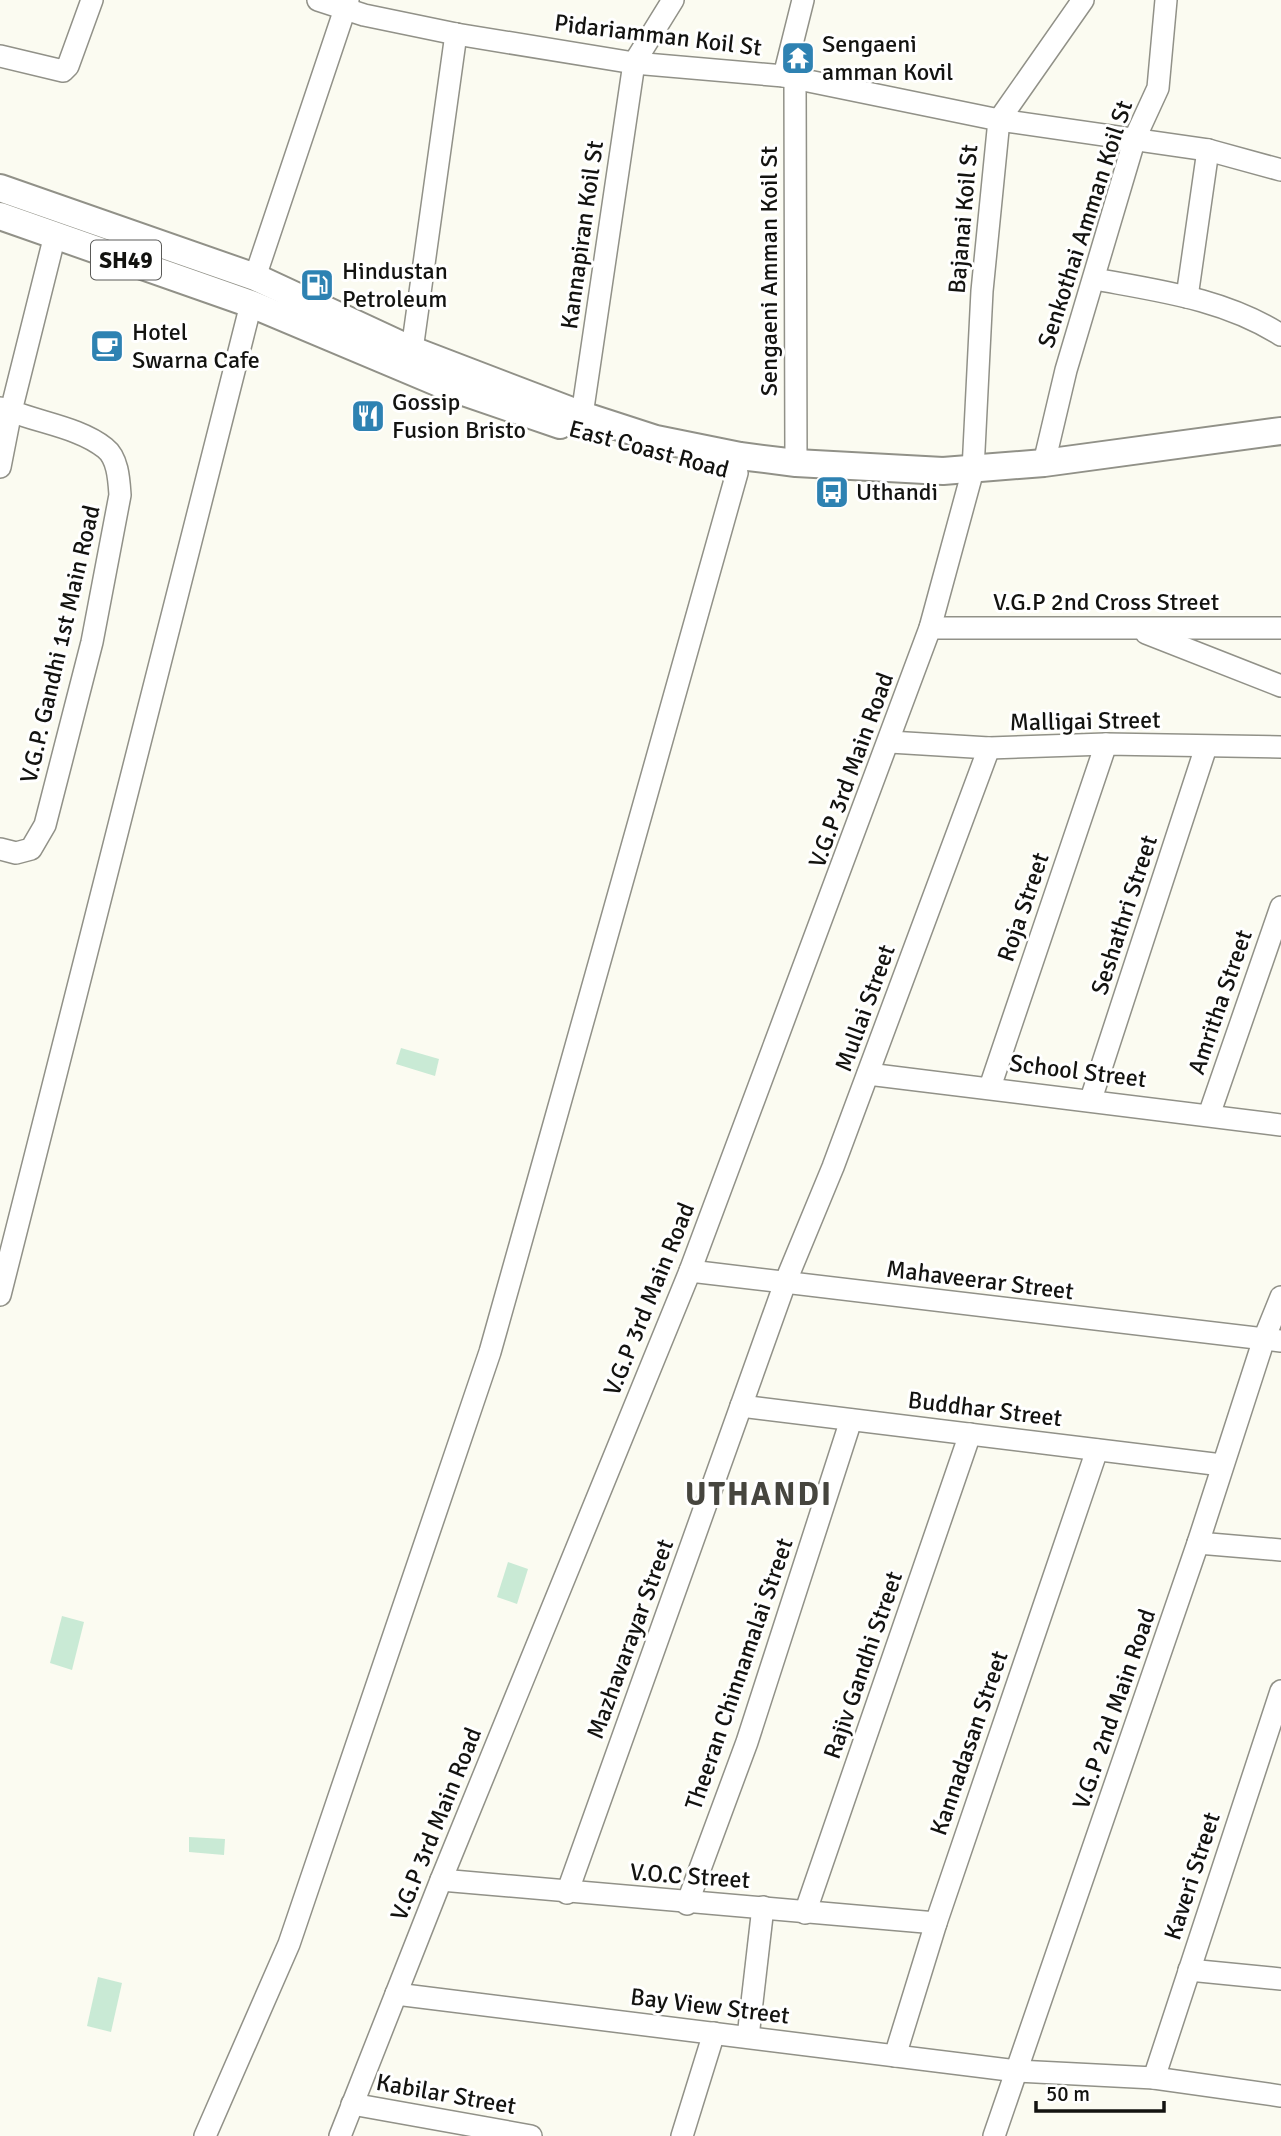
<svg xmlns="http://www.w3.org/2000/svg" width="1281" height="2136" viewBox="0 0 1281 2136" font-family="Signika,sans-serif">
	<rect width="100%" height="100%" fill="#fbfbf1"/>
	<g fill="#c9ead5">
		<path d="M401,1048L439,1059L435,1076L396,1064Z"/>
		<path d="M508,1562L528,1569L517,1604L497,1597Z"/>
		<path d="M62,1616L84,1622L72,1670L50,1663Z"/>
		<path d="M189,1837L225,1839L224,1855L189,1852Z"/>
		<path d="M98,1977L122,1983L111,2032L87,2026Z"/>
	</g>
	<g fill="none" stroke-linecap="round" stroke-linejoin="round">
		<g stroke="#919188" stroke-width="24">
			<g id="minor">
				<path d="M318,0L364,15L456,34L634,63L784,76L999,120L1208,150L1281,170"/>
				<path d="M0,56L63,71L68,66L92,0"/>
				<path d="M784,76L803,0"/>
				<path d="M795,80L796,463"/>
				<path d="M255,277L348,0"/>
				<path d="M1095,279C1160,291 1224,299 1281,335"/>
				<path d="M1187,297L1208,150"/>
				<path d="M412,350L456,34"/>
				<path d="M0,408L11,411L0,467"/>
				<path d="M582,415L634,63L673,0"/>
				<path d="M1044,463L1066,370L1135,138L1158,88L1166,0"/>
				<path d="M930,628H1281"/>
				<path d="M1146,633L1281,686"/>
				<path d="M890,742L989,748L1106,744L1281,747"/>
				<path d="M0,849L16,853L31,849L45,825L92,642L120,495C119,480 118,458 105,448C80,428 41,423 11,411L55,235"/>
				<path d="M868,1074L1281,1125"/>
				<path d="M990,1087L1106,744"/>
				<path d="M1091,1099L1206,747"/>
				<path d="M1209,1115L1281,907"/>
				<path d="M690,1271L1281,1341"/>
				<path d="M0,1295L251,304"/>
				<path d="M741,1406L1222,1465"/>
				<path d="M1198,1543L1281,1550"/>
				<path d="M441,1880L936,1923"/>
				<path d="M567,1893L785,1283L833,1167L989,748"/>
				<path d="M687,1904L747,1742L851,1420"/>
				<path d="M805,1913L970,1434"/>
				<path d="M1189,1970L1281,1979"/>
				<path d="M396,1994L1017,2071L1154,2078L1281,2096"/>
				<path d="M748,2037L763,1907"/>
				<path d="M895,2056L936,1923L1097,1450"/>
				<path d="M1154,2078L1281,1691"/>
				<path d="M352,2104L531,2136"/>
				<path d="M205,2136L289,1944L490,1352L737,473"/>
				<path d="M340,2136L441,1880L690,1271L930,628L973,470L982,291L999,120L1083,0"/>
				<path d="M682,2136L714,2033"/>
				<path d="M994,2136L1198,1543L1264,1339L1281,1297"/>
			</g>
		</g>
		<g stroke="#919188" stroke-width="30">
			<g id="major">
				<path d="M0,188L255,277L412,350L582,415L656,439L740,456L796,463L943,471L1044,463L1281,431"/>
				<path d="M0,216L251,304L446,386L560,425"/>
			</g>
		</g>
		<use href="#minor" stroke="#fff" stroke-width="21"/>
		<use href="#major" stroke="#fff" stroke-width="26"/>
	</g>
	<defs>
		<g id="temple-square" transform="scale(1.75)"><rect x="-9" y="-9" width="18" height="18" rx="4" fill="#2e82b2" stroke="#fff"/><path d="M0-6L5-2H3V0L6.5 2.5H4V6H1.5V3h-3V6H-4V2.5H-6.5L-3 0V-2H-5Z" fill="#fff"/></g>
		<g id="fuel-square" transform="scale(1.75)"><rect x="-9" y="-9" width="18" height="18" rx="4" fill="#2e82b2" stroke="#fff"/><path d="M-5.5-6h7V0h2V4h1.3V-2.5L3-4.5l.8-.8L6-3V5H2.5V1h-1V6h-7ZM-4.2-4.7v3.2H.2V-4.7Z" fill="#fff"/></g>
		<g id="cafe-square" transform="scale(1.75)"><rect x="-9" y="-9" width="18" height="18" rx="4" fill="#2e82b2" stroke="#fff"/><path d="M-5.5-4.5H6V0H3Q3 3.5 0 3.5H-2.5Q-5.5 3.5-5.5 0ZM3-3.2v2h1.7v-2ZM-6 4.5H4V6H-6Z" fill="#fff"/></g>
		<g id="restaurant-square" transform="scale(1.75)"><rect x="-9" y="-9" width="18" height="18" rx="4" fill="#2e82b2" stroke="#fff"/><path d="M-5-6h1v4h1v-4h1v4h1v-4h1v5L-1.5 .5V6h-2V.5L-5-1ZM5-6V6H3V1.5H1.5Q1.5-4 5-6Z" fill="#fff"/></g>
		<g id="bus-square" transform="scale(1.75)"><rect x="-9" y="-9" width="18" height="18" rx="4" fill="#2e82b2" stroke="#fff"/><path d="M-5-6H5V4H4V6H2V4H-2V6H-4V4H-5ZM-3.5-4V0h7V-4ZM-3.5 1.2v1.5H-2V1.2ZM2 1.2v1.5H3.5V1.2Z" fill="#fff"/></g>
	</defs>
	<g fill-rule="evenodd">
		<use href="#temple-square" x="798" y="58"/>
		<use href="#fuel-square" x="317" y="285"/>
		<use href="#cafe-square" x="107" y="346"/>
		<use href="#restaurant-square" x="368" y="416"/>
		<use href="#bus-square" x="832" y="492"/>
	</g>
	<g text-anchor="middle" stroke-width="6" stroke-linejoin="round" paint-order="stroke">
		<rect fill="#fff" stroke="#5a5a58" stroke-width="2" x="91" y="240.5" width="70" height="39" rx="5"/>
		<g font-size="23" font-weight="bold" fill="#131310">
			<text x="126" y="268">SH49</text>
		</g>
		<g font-size="24" fill="#131310" stroke="#fff">
			<text transform="translate(658 35) rotate(7)" y="8">Pidariamman Koil St</text>
			<text transform="translate(963 219) rotate(-85)" y="8">Bajanai Koil St</text>
			<text transform="translate(1085 224) rotate(-72)" y="8">Senkothai Amman Koil St</text>
			<text transform="translate(582 235) rotate(-82)" y="8">Kannapiran Koil St</text>
			<text transform="translate(769 271) rotate(-90)" y="8">Sengaeni Amman Koil St</text>
			<text transform="translate(649 449) rotate(15)" y="8">East Coast Road</text>
			<text x="1106" y="610">V.G.P 2nd Cross Street</text>
			<text transform="translate(60 644) rotate(-77)" y="8">V.G.P. Gandhi 1st Main Road</text>
			<text transform="translate(1085 721) rotate(-1)" y="8">Malligai Street</text>
			<text transform="translate(851 770) rotate(-70)" y="8">V.G.P 3rd Main Road</text>
			<text transform="translate(1023 907) rotate(-71)" y="8">Roja Street</text>
			<text transform="translate(1124 915) rotate(-72)" y="8">Seshathri Street</text>
			<text transform="translate(1220 1002) rotate(-71)" y="8">Amritha Street</text>
			<text transform="translate(865 1008) rotate(-70)" y="8">Mullai Street</text>
			<text transform="translate(1078 1071) rotate(7)" y="8">School Street</text>
			<text transform="translate(980 1280) rotate(7)" y="8">Mahaveerar Street</text>
			<text transform="translate(649 1299) rotate(-68)" y="8">V.G.P 3rd Main Road</text>
			<text transform="translate(985 1409) rotate(7)" y="8">Buddhar Street</text>
			<text transform="translate(630 1639) rotate(-70)" y="8">Mazhavarayar Street</text>
			<text transform="translate(863 1665) rotate(-71)" y="8">Rajiv Gandhi Street</text>
			<text transform="translate(739 1674) rotate(-71)" y="8">Theeran Chinnamalai Street</text>
			<text transform="translate(1114 1709) rotate(-71)" y="8">V.G.P 2nd Main Road</text>
			<text transform="translate(969 1743) rotate(-71)" y="8">Kannadasan Street</text>
			<text transform="translate(436 1824) rotate(-68)" y="8">V.G.P 3rd Main Road</text>
			<text transform="translate(690 1876) rotate(4)" y="8">V.O.C Street</text>
			<text transform="translate(1192 1876) rotate(-72)" y="8">Kaveri Street</text>
			<text transform="translate(710 2006) rotate(7)" y="8">Bay View Street</text>
			<text transform="translate(446 2094) rotate(10)" y="8">Kabilar Street</text>
		</g>
		<g font-size="24" fill="#131310" stroke="#fff" text-anchor="start">
			<text x="822" y="52">Sengaeni<tspan x="822" dy="28">amman Kovil</tspan></text>
			<text x="342" y="279">Hindustan<tspan x="342" dy="28">Petroleum</tspan></text>
			<text x="132" y="340">Hotel<tspan x="132" dy="28">Swarna Cafe</tspan></text>
			<text x="392" y="410">Gossip<tspan x="392" dy="28">Fusion Bristo</tspan></text>
			<text x="856" y="500">Uthandi</text>
		</g>
		<g font-size="32" font-weight="bold" letter-spacing="2" fill="#46453e" stroke="#fff">
			<text x="759" y="1505">UTHANDI</text>
		</g>
	</g>
	<path d="M1036 2101v10h128v-10" fill="none" stroke="#131310" stroke-width="3.5"/>
	<text x="1046" y="2101" font-size="21" fill="#131310" stroke="#ffffff" stroke-width="5" paint-order="stroke">50 m</text>
</svg>
